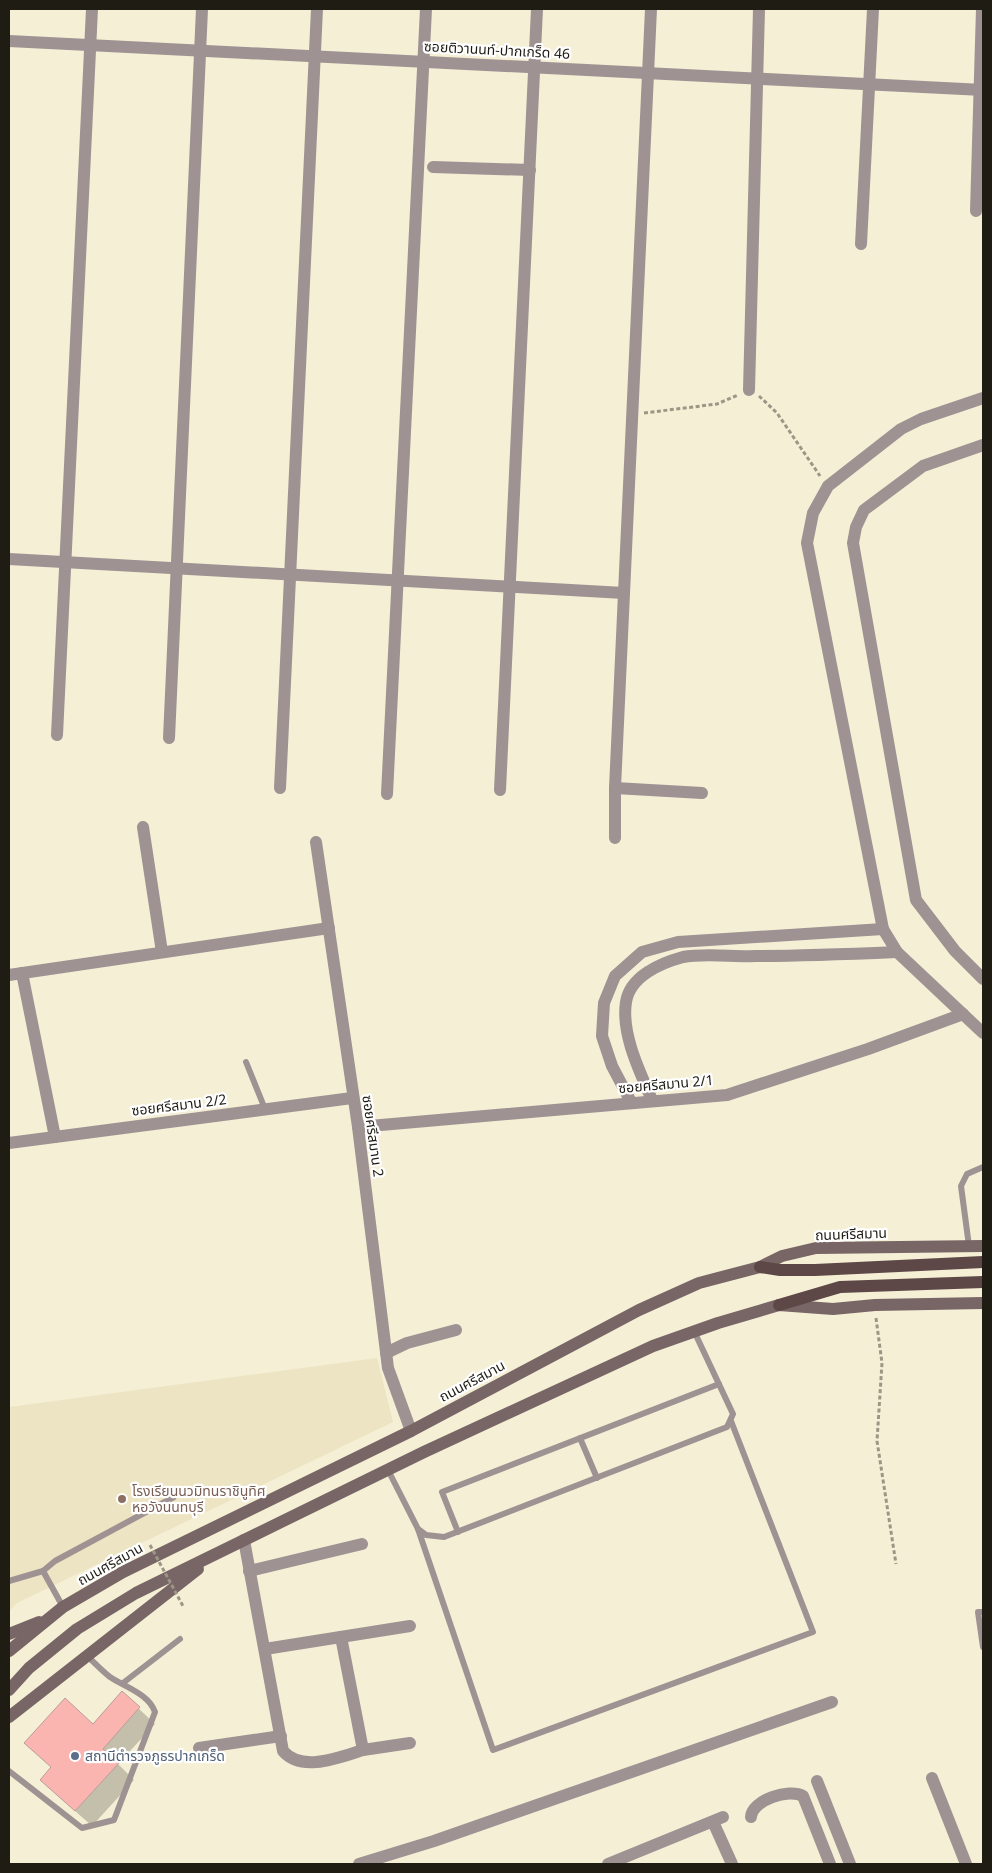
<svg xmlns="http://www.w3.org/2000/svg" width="992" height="1873" viewBox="0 0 992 1873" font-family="'Noto Sans','Noto Sans Thai',sans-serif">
	<rect width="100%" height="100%" fill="#f5efd6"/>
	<path fill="#ede4c3" d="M377,1358L393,1422L17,1603L9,1611V1407Z"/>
	<path fill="#0003" d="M122,1693L155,1724L118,1764L134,1780L92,1826L57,1795L52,1768Z"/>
	<path fill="#fab5b0" stroke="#ba9d9a" d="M122,1691L140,1707L103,1749L119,1763L75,1811L40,1780L51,1767L24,1743L65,1698L93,1724Z"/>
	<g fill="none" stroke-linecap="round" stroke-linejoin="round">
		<g stroke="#9c9785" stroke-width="3" stroke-dasharray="4 2.5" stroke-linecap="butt">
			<path d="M759,396L777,413L820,476"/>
			<path d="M644,413L717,404L738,395"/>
			<path d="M876,1318L882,1363L877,1441L896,1564"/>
		</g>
		<g stroke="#9f9292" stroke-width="6">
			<path d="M246,1062L265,1109"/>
			<path d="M969,1246L961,1186L967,1174L983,1167"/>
			<path d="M580,1438L597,1478"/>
			<path d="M388,1470L418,1529L426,1535L444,1537L727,1427L733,1414L694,1331"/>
			<path d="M418,1529L493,1750L813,1632L731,1421"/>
			<path d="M458,1532L442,1492L719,1384"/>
			<path d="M43,1571L55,1561L174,1497"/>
			<path d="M9,1581L43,1571L63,1607"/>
			<path d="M983,1612H978L983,1647"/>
			<path d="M123,1683L180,1639"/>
			<path d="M9,1771L82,1828L114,1820L155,1712C149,1694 125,1687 110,1677C102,1671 95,1663 87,1656"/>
		</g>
		<g stroke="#9f9292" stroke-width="12">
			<path d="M9,41L983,90"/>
			<path d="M433,167L530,170"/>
			<path d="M976,211L982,9"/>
			<path d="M861,244L873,9"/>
			<path d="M749,390L759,9"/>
			<path d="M983,398L921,419L901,429L828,486L813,513L807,543L883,929L897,952L983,1033"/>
			<path d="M983,445L923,466L864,510L856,527L853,543L916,900L955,951L983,979"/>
			<path d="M9,559L624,593"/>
			<path d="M57,735L92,9"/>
			<path d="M169,738L202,9"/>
			<path d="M280,788L317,9"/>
			<path d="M615,788L702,793"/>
			<path d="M500,790L537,9"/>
			<path d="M387,794L426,9"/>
			<path d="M143,827L162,952"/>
			<path d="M615,838V788L651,9"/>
			<path d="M316,842L358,1127L388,1368L411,1431"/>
			<path d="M22,973L55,1137"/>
			<path d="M9,975L329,928"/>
			<path d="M652,1100C640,1072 621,1034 626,1002C630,976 661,963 683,957C703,953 735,957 756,956C803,956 850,954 897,952"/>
			<path d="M631,1102L612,1066L602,1036L604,1003L615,976L642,952L678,942L883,929"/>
			<path d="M358,1127L727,1095L868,1049L963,1014"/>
			<path d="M9,1143L352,1098"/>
			<path d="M386,1353L407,1343L456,1330"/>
			<path d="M244,1540L283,1751C302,1773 340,1757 363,1750L341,1637"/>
			<path d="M249,1571L362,1544"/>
			<path d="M265,1649L410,1626"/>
			<path d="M199,1748L281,1736"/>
			<path d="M363,1750L410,1743"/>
			<path d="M932,1778L966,1864"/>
			<path d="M817,1781L850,1864"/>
			<path d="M751,1817C752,1800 789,1788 803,1796L830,1864"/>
			<path d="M714,1824L732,1864"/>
			<path d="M359,1864L434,1841L832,1702"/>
			<path d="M608,1864L723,1817"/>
		</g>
		<g stroke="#786666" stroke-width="12">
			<path d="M9,1634L39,1622"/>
			<path d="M9,1651L63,1607L123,1572L411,1431L639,1310L699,1283L760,1267L782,1256L816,1248L983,1246"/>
			<path d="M9,1690L29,1668L77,1629L136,1593L424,1452L653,1346L718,1323L779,1305L833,1309L875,1305L983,1303"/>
			<path d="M9,1717L198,1569"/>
		</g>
		<g stroke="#5d4747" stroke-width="12">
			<path d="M760,1267L780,1270H815L983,1262"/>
			<path d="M779,1305L840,1287L983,1282"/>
		</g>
		<path stroke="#9c9785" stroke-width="3" stroke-dasharray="4 2.5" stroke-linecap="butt" d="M150,1545L183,1606"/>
	</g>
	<circle fill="#8d6e63" stroke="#fff" stroke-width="2" cx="122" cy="1499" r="5"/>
	<circle fill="#5c6f8a" stroke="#fff" stroke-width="2" cx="75" cy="1756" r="5"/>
	<g text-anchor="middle" stroke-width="4.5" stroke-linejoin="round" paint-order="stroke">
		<g font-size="14" fill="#1f1c13" stroke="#fff">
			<text transform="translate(497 50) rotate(3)" y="5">ซอยติวานนท์-ปากเกร็ด 46</text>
			<text transform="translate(666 1084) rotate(-5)" y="5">ซอยศรีสมาน 2/1</text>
			<text transform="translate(179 1105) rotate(-7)" y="5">ซอยศรีสมาน 2/2</text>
			<text transform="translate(373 1136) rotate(82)" y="5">ซอยศรีสมาน 2</text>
			<text transform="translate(851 1234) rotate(-2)" y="5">ถนนศรีสมาน</text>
			<text transform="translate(472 1381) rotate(-28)" y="5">ถนนศรีสมาน</text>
			<text transform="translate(110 1564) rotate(-29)" y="5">ถนนศรีสมาน</text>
		</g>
		<g font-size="14" fill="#785e54" stroke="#fff" text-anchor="start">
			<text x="132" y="1496">โรงเรียนนวมิทนราชินูทิศ<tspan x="132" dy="16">หอวังนนทบุรี</tspan></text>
		</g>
		<g font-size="14" fill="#4e5e75" stroke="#fff" text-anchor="start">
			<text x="85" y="1761">สถานีตำรวจภูธรปากเกร็ด</text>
		</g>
	</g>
	<rect width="992" height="1873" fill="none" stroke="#1f1c13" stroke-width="20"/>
</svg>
